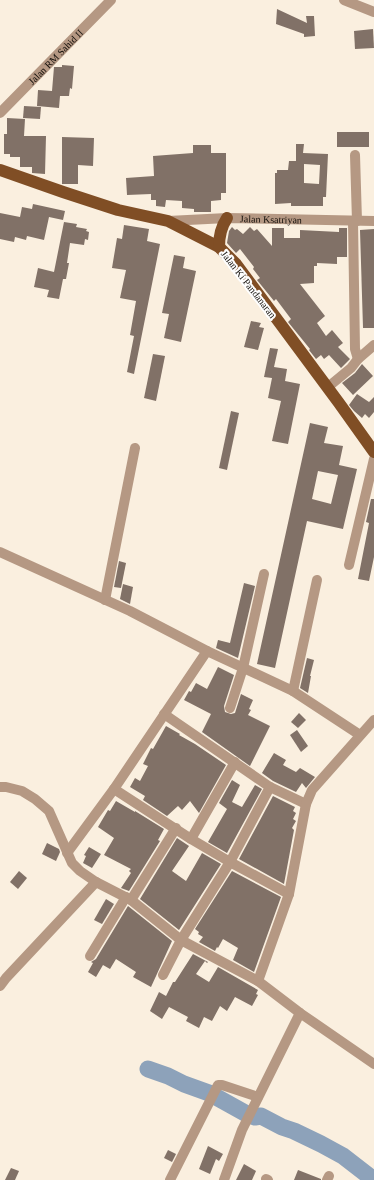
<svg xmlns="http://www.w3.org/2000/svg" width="374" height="1180" viewBox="0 0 374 1180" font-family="Georgia,serif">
	<rect width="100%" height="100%" fill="#faefdf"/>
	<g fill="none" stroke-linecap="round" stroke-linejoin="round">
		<path stroke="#8da2ba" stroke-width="17" d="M148,1069L168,1076L184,1084L209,1093L245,1113L255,1117L261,1116L282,1127L294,1131L321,1144L343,1156L374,1180"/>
	</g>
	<g fill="#817167" fill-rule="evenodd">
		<path d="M277,9L307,23L306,16H314L315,36L304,37V34L276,24Z"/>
		<path d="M373,29L374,48L355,49L354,31Z"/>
		<path d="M62,65L74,66L72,89L70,88L69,96H60L59,108L37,106L38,90L52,91L54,67H62Z"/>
		<path d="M24,106L41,107L40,119L23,118Z"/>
		<path d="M7,118L25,119L24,136H46L45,174L32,173V167H20V157H10V154H4V134H7Z"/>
		<rect x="337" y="132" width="32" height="15"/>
		<path d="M62,137L94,138L93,166L78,165V184H62Z"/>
		<path d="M296,144H304L303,153L328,154L326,197H323V206H291V203L275,204V173H277V170H288L289,161H296ZM304,164L320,165L319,184L304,183Z"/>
		<path d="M193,145H211V153H226V193H221V200L211,201V212H194V209L182,208V201L166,200L165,207L156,206V200H151V194L127,195L126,178L154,176L153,156L193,153Z"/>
		<path d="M33,204L65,211L63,220L49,217L44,240L27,236L26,240L15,237L14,242L0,239V213L20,217L22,207L32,209Z"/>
		<path d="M64,222L77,224L76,227L87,229L86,231L89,232L88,240L85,239L84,245L70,243L67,263H69L66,279H63L59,299L47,297L49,290L34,287L38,268L54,272Z"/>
		<path d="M124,225L149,229L147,241L160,244L134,374L127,372L134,336L130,335L136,301L120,298L126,270L112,268L117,238L122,239Z"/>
		<path d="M232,227L235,230L237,229L243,234L250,227L254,231L257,229L272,246V228H284V238H300V230L339,232V228H347V257H337V264L317,263V266H314V283L300,284L325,316L317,323L326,336L332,330L343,343L338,347L350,359L341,368L329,355L324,359L321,355L316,359L309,350L310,349L288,322L291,319L276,299L274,301L257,280L260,278L253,269L254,267L240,249L236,253L227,243L229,231Z"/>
		<path d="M374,229V328H363L360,230Z"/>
		<path d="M174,255L185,257L183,268L196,271L181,342L164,338L169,314L162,313Z"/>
		<path d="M251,321L261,323L259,327L264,328L258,350L244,347Z"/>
		<path d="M270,348L278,349L274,367L287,369L285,381L300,384L288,444L272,441L281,401L268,398L272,378L264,377Z"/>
		<path d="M153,354L165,356L156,401L144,398Z"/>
		<path d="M362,364L373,376L353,395L342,383L355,373Z"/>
		<path d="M357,394L369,402L374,397V412L369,418L365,414L362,418L354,411L349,405Z"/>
		<path d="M231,411L239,413L227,470L219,468Z"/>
		<path d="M310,423L328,427L324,443L343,446L339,465L357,469L343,529L307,521L275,668L257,664ZM318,471L338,475L331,504L312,499Z"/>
		<path d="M371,499H374V557L369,581L358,579L369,523L366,522Z"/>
		<path d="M119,561L126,563L121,588L114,587Z"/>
		<path d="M244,583L255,586L238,658L216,648L218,640L230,643Z"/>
		<path d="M123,584L133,587L130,604L120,599Z"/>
		<path d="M307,658L314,660L310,676H311L308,693L300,688Z"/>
		<path d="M218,667L234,675L224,706L225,712L231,714L235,713L241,694L253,700L249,709L251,710L248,715L270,726L250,766L202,732L211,714L184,700L189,691L191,692L196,683L207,689Z"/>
		<path d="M299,713L306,720L298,728L291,722Z"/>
		<path d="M166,726L180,734L179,735L195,744L226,765L199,813L190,801L182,810L178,806L167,816L143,800L145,796L130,787L135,778L140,781L148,766L143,764L151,748L153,749Z"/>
		<path d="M297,730L308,746L301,752L290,735Z"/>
		<path d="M274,753L286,760L283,765L296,772L300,768L315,777L306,788L302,783L296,792L273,781L262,773Z"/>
		<path d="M232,780L240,785L232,802L242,807L255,785L262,789L227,853L208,842L227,809L219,803Z"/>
		<path d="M273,796L295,807L293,811L296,813L293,819L296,821L292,828L294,830L284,884L239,859Z"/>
		<path d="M116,801L135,812V811L164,829L158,840L160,841L129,891L121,888L131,873L129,871L131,869L104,855L114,838L98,827L108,810L110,811Z"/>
		<path d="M177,838L189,846L172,871L186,881L202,853L221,864L179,930L140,899Z"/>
		<path d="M47,843L59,849L60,852L56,861L42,854Z"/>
		<path d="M89,847L101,854L92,868L83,863L86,856L84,855Z"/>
		<path d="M19,871L27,878L18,889L10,882Z"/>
		<path d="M232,871L281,897L254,972L233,960L238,948L223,939L218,948L217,947L215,951L199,942L203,937L198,934L199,932L195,929Z"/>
		<path d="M106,899L114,904L102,924L94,920Z"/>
		<path d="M128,906L172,941L151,987L133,977L136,972L116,959L110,969L103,965L96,977L88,972L93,963L91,962L96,959Z"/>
		<path d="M193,954L208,962L207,963L205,961L196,974L209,982L218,967L258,990L256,994L258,995L252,1006L235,997L227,1011L220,1006L212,1021L204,1017L199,1028L186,1021L188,1017L169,1007L162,1019L150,1011L159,992L166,996L173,982H175Z"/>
		<path d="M208,1146L223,1154L219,1161L216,1159L210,1174L199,1169Z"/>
		<path d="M168,1150L176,1154L172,1162L164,1158Z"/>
		<path d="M244,1164L256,1171L252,1180H236Z"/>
		<path d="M11,1168L19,1171L15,1180H5Z"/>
		<path d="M298,1170L321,1179V1180H294Z"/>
	</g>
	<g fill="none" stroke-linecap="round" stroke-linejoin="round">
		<g stroke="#b59883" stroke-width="10">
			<path d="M344,0L374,12"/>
			<path id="s1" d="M0,113L111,0"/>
			<path d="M355,155L357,221"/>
			<path id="s2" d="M168,221L227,218L374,221"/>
			<path d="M353,221L355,349L358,359"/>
			<path d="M328,387L351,368L358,359L374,345"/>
			<path d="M0,552L130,611L207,651L293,691L360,735"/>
			<path d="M349,565L374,459"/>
			<path d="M105,600L135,448"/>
			<path d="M293,691L317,580"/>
			<path d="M230,708L243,668L264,574"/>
			<path d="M164,714L270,787L306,804"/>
			<path d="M0,787H6L22,791L35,799L49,811L72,863L80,871L96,882L131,900L181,940L258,981L300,1013L374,1064"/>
			<path d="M114,789L191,839L230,862L289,894"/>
			<path d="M191,839L235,762"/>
			<path d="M67,853L114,789L207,651"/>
			<path d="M131,900L176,828"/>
			<path d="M90,956L126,897"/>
			<path d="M163,975L181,940L230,862L270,787"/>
			<path d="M258,981L289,894L306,804L312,790L374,720"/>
			<path d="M0,986L6,978L96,882"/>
			<path d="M266,1179L268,1180"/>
			<path d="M170,1180L218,1085H222L258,1097"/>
			<path d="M224,1180L242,1130L300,1013"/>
			<path d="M327,1180L329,1176"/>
		</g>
		<g stroke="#804e25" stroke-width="12">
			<path d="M0,170L63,192L118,210L168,221L219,247L236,264L339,403L374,452"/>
			<path d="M219,247C219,236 221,227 227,218"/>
		</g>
	</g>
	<g text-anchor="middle" stroke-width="4" stroke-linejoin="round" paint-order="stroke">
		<g font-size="10" fill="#130f0a" stroke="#fefefe">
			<text dy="4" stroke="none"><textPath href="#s1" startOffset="79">Jalan RM Sahid II</textPath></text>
			<text dy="4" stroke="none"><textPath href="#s2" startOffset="103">Jalan Ksatriyan</textPath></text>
			<text transform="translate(249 284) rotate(52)" y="4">Jalan Ki Pandanaran</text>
		</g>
	</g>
</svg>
